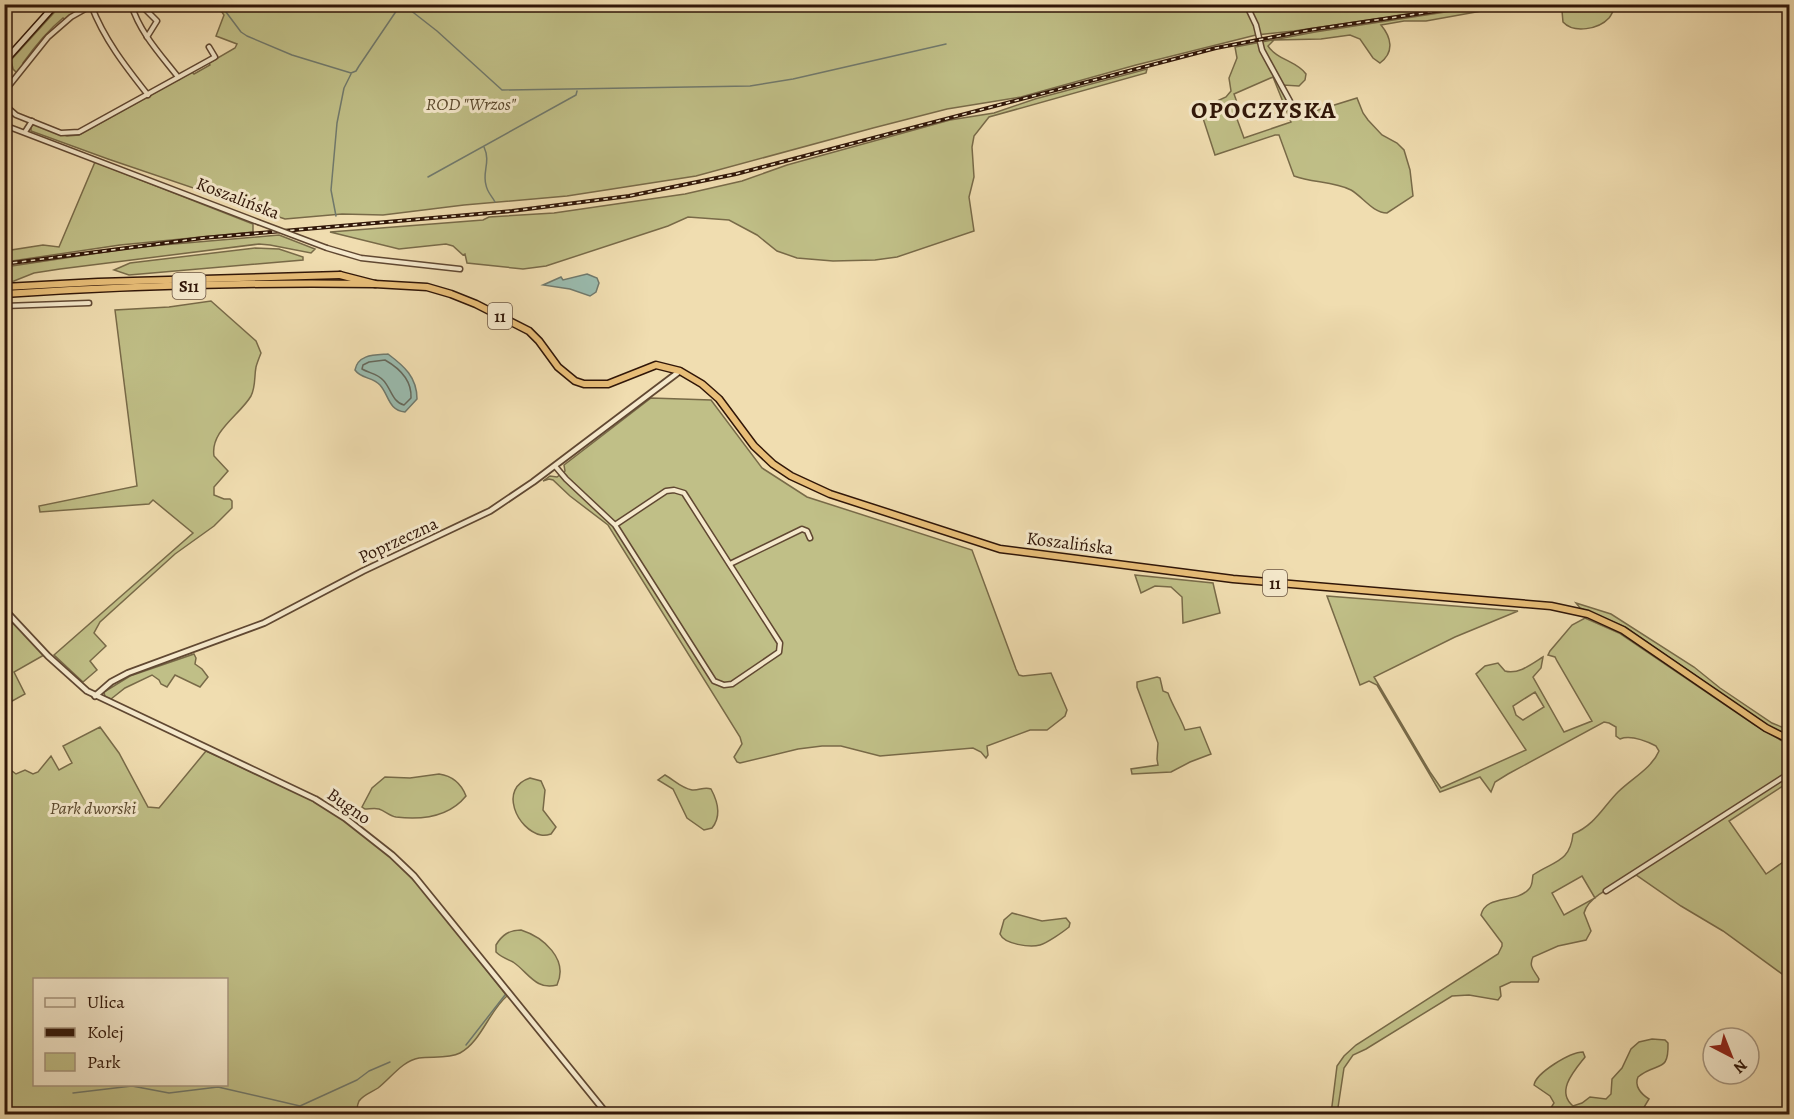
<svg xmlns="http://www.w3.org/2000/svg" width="1794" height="1119" viewBox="0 0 1794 1119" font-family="Alegreya,serif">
	<rect width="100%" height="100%" fill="#f0ddb0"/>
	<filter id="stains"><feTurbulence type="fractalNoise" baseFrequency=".00333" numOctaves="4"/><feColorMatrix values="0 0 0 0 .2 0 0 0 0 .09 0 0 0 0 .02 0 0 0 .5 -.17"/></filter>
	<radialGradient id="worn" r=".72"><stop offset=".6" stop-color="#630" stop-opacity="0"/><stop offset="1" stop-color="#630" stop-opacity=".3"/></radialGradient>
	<g fill="#c0bf87" stroke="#786a48" stroke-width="1.5" fill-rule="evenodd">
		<path d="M61,5H86L83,9L66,20L63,18C47,31 35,46 23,63L26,64L17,73L13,69L11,60Z"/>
		<path d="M217,5H1471L1294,31L1256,35L1136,65L1021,97L947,109L873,128L696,176L567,196L464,205L383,215L342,214L285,219L108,159L31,131V126L35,124L67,136L79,135L192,72L194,74L210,65L209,63L235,48L237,44L216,36L224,15Z"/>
		<path d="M1491,5H1515L1426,21H1404L1381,25C1391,37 1395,52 1380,63L1373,58L1360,39L1350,35L1321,39L1274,40L1268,46C1277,60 1297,61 1306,74L1305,80L1299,86L1283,85L1299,116L1357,98L1363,113L1368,120L1382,135L1397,143L1404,150L1410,170L1413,196L1387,213C1373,213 1363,197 1351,190C1333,181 1312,183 1294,176L1279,135H1275L1215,155L1200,109L1226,97L1231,91L1229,78L1237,58L1235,47L1315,32ZM1273,77L1291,122L1244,138L1237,119L1239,108L1234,94Z"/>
		<path d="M1558,5H1616C1614,9 1612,14 1609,18C1599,29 1574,34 1563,22L1562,11Z"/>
		<path d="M1147,69L1146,73L989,117L974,136L972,147L974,177L969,197L974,231L897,257L875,260L833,261L797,258L777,251L757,235L729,220L688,217L668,226L546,266L523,269L467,263L465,254L463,255L453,246L446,244L399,249L330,232L483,220L489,217L554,213L685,194L742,181L787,165L950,120L994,113L1035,99Z"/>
		<path d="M95,162L253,224V232L120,245L5,262V251L43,245L59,247Z"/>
		<path d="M279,235L315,249L311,253L270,245L259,244L60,269L34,273L14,281L5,282V267L139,247Z"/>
		<path d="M255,248L279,249L303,257V260L129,275L114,270L130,263Z"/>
		<path d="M211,301L256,341L261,353C259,358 257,363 256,367C254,377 256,386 251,396C240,415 210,431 214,456L228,471L214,487V495L224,499H230L232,501V508L214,526L175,554L100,622L94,633L106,646L90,661L97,670L83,682L54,655L193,533L153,500L149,504L40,512L39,506L137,486L115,310L169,307Z"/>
		<path d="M651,398L711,400L762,468L807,497L972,550L1016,669L1019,675L1023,676L1051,673L1067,710L1065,716L1047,730H1030L987,746L988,755L986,758L981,752L973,748L880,756L841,746H822L798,749L740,763L737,762L734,757L742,744L740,737L608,525L570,496L553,480L549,479L543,481L550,476L557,477L565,471L564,465Z"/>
		<path d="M1135,575L1213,583L1220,613L1183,623L1182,597L1171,587L1155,586L1141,593Z"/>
		<path d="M1327,596L1518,611L1455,637L1374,677L1430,772L1441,788L1526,750L1476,674L1485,666L1498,663L1505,671C1518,675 1532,664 1543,657L1541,668L1533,677L1564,732L1592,721L1557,661L1555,657L1548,655L1550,651L1572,625L1585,618L1619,633L1755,725L1789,745V782L1729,821L1766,874L1789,858V979L1723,931L1681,906L1636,875C1620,884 1589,894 1584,913L1591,931L1586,940L1558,946L1533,957C1528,967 1535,971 1539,979L1538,982H1511L1500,987L1501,996L1498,1000L1469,995L1452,996L1366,1049L1353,1055L1344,1068L1337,1114H1331L1337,1066L1344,1056L1356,1045L1498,954L1502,946V943L1481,915C1486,894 1516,904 1529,889C1533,885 1532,880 1533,875C1553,861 1570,863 1573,834C1595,825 1603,807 1618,792C1631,779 1652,768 1659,751L1656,746C1646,741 1630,735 1620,739L1616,736V727L1609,723L1604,722L1508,774L1495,782L1491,792L1480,777L1440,792L1377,685L1369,681L1360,685ZM1535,692L1544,707L1523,720L1516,715L1513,706ZM1582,876L1595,898L1564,915L1552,893Z"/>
		<path d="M1576,603L1611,614L1694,667L1720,688L1772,723L1789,730V736L1767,725L1625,627L1580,608Z"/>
		<path d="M4,613L44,655L14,672L25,694L5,705Z"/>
		<path d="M194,654L196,658L195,664L202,669L208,677L200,687L175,675L167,687L161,684L159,680L152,675L125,688L111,699L105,697L104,692L130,676Z"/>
		<path d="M1157,677L1160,678L1163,691L1168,693C1173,707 1180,716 1185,730L1200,727L1211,754L1190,762L1171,772L1132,774L1131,769L1158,765L1157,759L1158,743L1137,687V682Z"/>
		<path d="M100,727L119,753L148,807L159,808L206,751L314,801L344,820L390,856L425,892L507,996C489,1011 481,1042 460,1053C448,1059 432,1056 419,1058C402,1061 391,1078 378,1088C372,1092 363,1095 359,1101C357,1105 357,1110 356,1114H5L4,765L16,774L25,770L33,774L38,772L51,756L59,770L72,763L63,746ZM34,980H226V1084H34Z"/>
		<path d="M439,774C453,776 461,783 466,796C449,817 421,820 396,817C390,816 385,811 379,809C375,808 369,809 365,809L362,807L372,788L385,777L410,778Z"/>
		<path d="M665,775C674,780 681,788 692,790C699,791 704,786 711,789C718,802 721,817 712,828L704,830L687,818L673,789L658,780Z"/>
		<path d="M530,778L541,781L545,790L543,810L556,827L551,834C548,835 545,836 541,835C517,830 498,788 530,778Z"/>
		<path d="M1012,913L1042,921L1066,918L1070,923L1069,927C1063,932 1047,943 1040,945C1030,948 1004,944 1000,934L1004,920Z"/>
		<path d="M521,930C543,937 569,959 557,985C536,991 528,972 513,962C507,959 501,957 496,952V945C502,935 509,930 521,930Z"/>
		<path d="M1652,1039L1665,1040L1668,1043C1669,1074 1657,1061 1638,1077C1634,1086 1641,1094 1649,1099L1640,1114H1612L1580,1108L1572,1114H1547L1554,1103L1550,1096L1534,1085C1536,1073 1570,1052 1583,1052L1585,1057C1575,1070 1555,1091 1573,1106L1582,1103L1590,1097L1606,1099L1611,1094L1612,1079L1622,1068L1631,1049L1639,1042Z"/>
	</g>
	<g fill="#9abbae" stroke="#70796c" stroke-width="1.5">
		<path d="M587,274L597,278L599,283L596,292L590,296L570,289L543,285L561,277L563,280Z"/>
		<path d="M388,354C404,366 417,377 417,399L405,412C388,410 389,395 380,385C373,377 361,379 355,370C358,354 375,355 388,354Z"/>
	</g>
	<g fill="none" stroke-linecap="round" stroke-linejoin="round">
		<path stroke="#65685b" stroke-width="1.5" d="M385,360C399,368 412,380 411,398L404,405C392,402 391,388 383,380C378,374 369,373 362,369L363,365L369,362Z"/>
		<g stroke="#70796c" stroke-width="1.5">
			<path d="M220,4L241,32L247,36L292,55L351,73L356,71L359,66L399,7L405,6L437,31L502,90L750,86L793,79L946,44"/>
			<path d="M484,147C491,162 482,172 486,185C487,192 492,196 495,202"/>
			<path d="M428,177L576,95L577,91"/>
			<path d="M336,216L331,190L337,123L344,88L351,74"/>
			<path d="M466,1045L505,995"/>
			<path d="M73,1093L132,1086L169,1093L218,1087L300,1106L357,1080L369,1071L390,1062"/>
		</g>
		<g stroke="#604832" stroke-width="7">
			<g id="minor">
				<path d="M94,4L71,17L48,37L8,87L5,101L8,108L16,115L61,133L79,132L215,57L209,47"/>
				<path d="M131,4C140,33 160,54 178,77"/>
				<path d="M140,4L157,21L147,37"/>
				<path d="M1246,4L1256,25L1262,50L1298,116"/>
				<path d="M91,5C104,39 125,66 148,95"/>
				<path d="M4,125L258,222"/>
				<path d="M25,132L32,121"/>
				<path d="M327,248L361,258L460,269"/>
				<path d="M4,306L89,303"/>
				<path d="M555,466L566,479L615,525L714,681L724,685L732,684L779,652L780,643L684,493L674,490L666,491L615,525"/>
				<path d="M730,564L802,529L807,531L810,538"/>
				<path d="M1606,891L1790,773"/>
			</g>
		</g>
		<g stroke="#604832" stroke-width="8">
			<g id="tertiary">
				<path d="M4,609L48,656L87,691L315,799L345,818L392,855L414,876L607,1114"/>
				<path d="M95,696L111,682L128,673L264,623L363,571L490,511L533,482L680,371"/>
			</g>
		</g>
		<g stroke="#301608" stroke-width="8">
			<path id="secondary" d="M4,62L56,4"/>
		</g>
		<g stroke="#301608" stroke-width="9">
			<path id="trunk" d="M340,275L375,284L427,287L451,294L476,304L529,331L539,341L558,367L575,381L584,384H608L656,365L680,371L702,384L719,399L754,446L773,464L791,476L830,494L1000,549L1233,579L1551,606L1588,614L1623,630L1766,728L1790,740"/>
		</g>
		<g stroke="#301608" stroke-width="9">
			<g id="motorway">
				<path d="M4,287L98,282L340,275"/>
				<path d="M4,294C127,286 251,282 375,284"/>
			</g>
		</g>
		<use href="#minor" stroke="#f5e9cc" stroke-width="4"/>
		<use href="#tertiary" stroke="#f5e9cc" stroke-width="4.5"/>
		<use href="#secondary" stroke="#f5e9cc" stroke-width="5"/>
		<use href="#trunk" stroke="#e8be78" stroke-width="6"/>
		<use href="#motorway" stroke="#e8be78" stroke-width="6"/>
		<g stroke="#301608" stroke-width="4">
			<path id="rail" d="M4,264L203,238L512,211L629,196L736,174L1216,48L1310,30L1483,4"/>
		</g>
		<use href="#rail" stroke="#f5e9cc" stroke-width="1.5" stroke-dasharray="4.5" stroke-linecap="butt"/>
		<g stroke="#604832" stroke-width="7" stroke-linecap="butt">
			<path id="minor-bridge" d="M258,222L327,248"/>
		</g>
		<use href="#minor-bridge" stroke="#f5e9cc" stroke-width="4"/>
	</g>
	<g text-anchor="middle" stroke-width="6" stroke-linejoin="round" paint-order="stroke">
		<g fill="#f5e9cc" stroke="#6b5543" stroke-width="1.5">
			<rect x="172.5" y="273" width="33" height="26" rx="4.5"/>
			<rect x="488" y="303" width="24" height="26" rx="4.5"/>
			<rect x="1263" y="570" width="24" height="26" rx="4.5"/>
		</g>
		<g font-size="16" font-weight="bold" fill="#301608">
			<text x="189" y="292">S11</text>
			<text x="500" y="322">11</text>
			<text x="1275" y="589">11</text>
		</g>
		<g font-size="18" font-style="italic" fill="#5b492e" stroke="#f5e9cc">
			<text x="471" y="110">ROD "Wrzos"</text>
			<text x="93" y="814">Park dworski</text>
		</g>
		<g font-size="18" fill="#301608" stroke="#f5e9cc">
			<text transform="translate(238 198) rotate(21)" y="6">Koszalińska</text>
			<text transform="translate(398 540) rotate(-25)" y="6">Poprzeczna</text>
			<text transform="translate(1070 543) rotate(7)" y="6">Koszalińska</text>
			<text transform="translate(349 806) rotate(35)" y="6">Bugno</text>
		</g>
		<g font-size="24" font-weight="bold" letter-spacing="1.5" fill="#301608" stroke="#f5e9cc">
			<text x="1264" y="118">OPOCZYSKA</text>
		</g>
	</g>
	<rect width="1794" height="1119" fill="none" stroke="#f0ddb0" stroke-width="24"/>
	<rect x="6" y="6" width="1782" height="1107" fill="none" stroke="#301608" stroke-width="3"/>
	<rect x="12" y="12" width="1770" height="1095" fill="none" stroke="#301608" stroke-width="1.5"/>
	<rect x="33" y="978" width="195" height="108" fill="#f5e9cc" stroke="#a6957e" stroke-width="1.5"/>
	<rect x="45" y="998" width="30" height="9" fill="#f5e9cc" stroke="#a6957e" stroke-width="1.5"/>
	<text x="87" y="1008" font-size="18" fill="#301608">Ulica</text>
	<rect x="45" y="1028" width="30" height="9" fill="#301608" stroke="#a6957e" stroke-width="1.5"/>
	<text x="87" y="1038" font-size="18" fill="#301608">Kolej</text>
	<rect x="45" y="1053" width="30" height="18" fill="#c0bf87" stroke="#a6957e" stroke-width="1.5"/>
	<text x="87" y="1068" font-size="18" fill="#301608">Park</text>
	<g transform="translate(1731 1056) rotate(138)"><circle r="28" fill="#f5e9cc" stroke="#a6957e" stroke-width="1.5"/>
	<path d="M0-4.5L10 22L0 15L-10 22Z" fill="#8f2418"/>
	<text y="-9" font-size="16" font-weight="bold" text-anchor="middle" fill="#301608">N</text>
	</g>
	<rect width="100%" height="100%" filter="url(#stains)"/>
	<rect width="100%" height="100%" fill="url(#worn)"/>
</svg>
